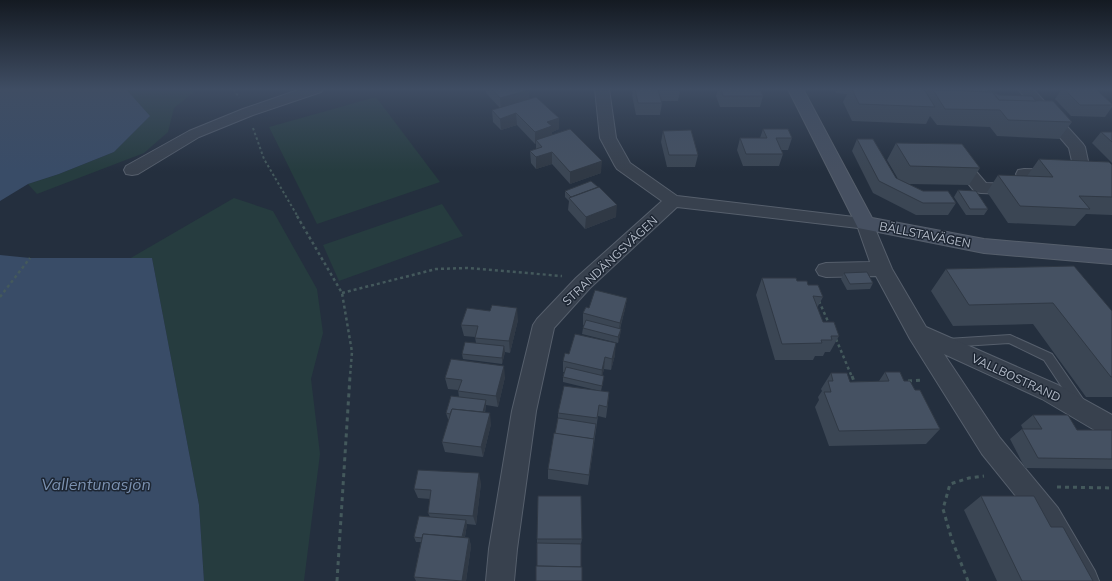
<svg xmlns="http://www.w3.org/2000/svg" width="1112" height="581" viewBox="0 0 1112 581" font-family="Mulish,sans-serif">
	<rect width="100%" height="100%" fill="#242f3e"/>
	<g fill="#263c3f">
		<path d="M126,89H198L174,108L168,132L144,153L37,194L28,184L59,174L114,152L150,116Z"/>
		<path d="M376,97L440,182L317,224L269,127Z"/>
		<path d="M234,198L273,211L317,289L323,333L311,379L320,454L304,581H204L199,505L152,258L129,259Z"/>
		<path d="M442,204L463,236L339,281L323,245Z"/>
	</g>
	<g fill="#394c67">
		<path d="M0,89H126L150,116L114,152L59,174L28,184L0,201Z"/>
		<path d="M0,255L30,258H152L199,505L204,581H0Z"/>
	</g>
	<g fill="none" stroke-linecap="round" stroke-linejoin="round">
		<g stroke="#565f6c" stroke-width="2">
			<path id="lane" d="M1010,335L1052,354L1083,399L1085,403L1083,407L1079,408L1075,407L1044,360L1009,343L947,347L943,346L942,343L943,340L947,339Z"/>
		</g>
		<g stroke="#565f6c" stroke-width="2">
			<g id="street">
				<path d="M301,89H323L321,92L253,115L199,137L138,174L132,175L126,174L124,170L126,166L189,131L243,109Z"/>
				<path d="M595,89H609L616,138L630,163L677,196L871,219L892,269L926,327L1058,385L1112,415V438L1103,435L1042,399L944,354L1000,438L1058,508L1095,571L1099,581H1069L1040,526L982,454L910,339L876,276L826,277L819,275L816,270L819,265L826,263L870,262L858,228L677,207L590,288L554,328L536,411L517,549L514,581H486L489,549L512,411L533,325L537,319L576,278L662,201L617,169L615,166L600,138Z"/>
				<path d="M1018,89H1033L1083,144L1085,147L1091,175L1089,179L1083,180L1035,179L1040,190L1037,194L1031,195L981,193L975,192L950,161L948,158L950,155L956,153L962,155L986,183L1020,184L1016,174L1018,170L1024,169L1074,170L1069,148Z"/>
			</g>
		</g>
		<g stroke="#565f6c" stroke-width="2">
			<path id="secondary" d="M788,89H803L872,218L984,239L1112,250V264L984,253L858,228Z"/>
		</g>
		<g stroke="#44595c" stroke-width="2" stroke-dasharray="2.5 2.5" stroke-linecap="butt">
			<path d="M234,89L239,98"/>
			<path d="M253,128L264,159L298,217"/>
		</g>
		<g stroke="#44595c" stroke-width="2.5" stroke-dasharray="3 3" stroke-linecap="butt">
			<path d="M297,216L342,293L352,352L350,377"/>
			<path d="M342,293L436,269L467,268L562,276"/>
			<path d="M0,297L30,258"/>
			<path d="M819,301L830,326"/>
			<path d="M836,339L852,377"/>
		</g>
		<g stroke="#44595c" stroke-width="3" stroke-dasharray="4 4" stroke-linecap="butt">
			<path d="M852,376L855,384"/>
			<path d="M908,381L923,380"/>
			<path d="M1057,487L1112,488"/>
			<path d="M337,581L350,376"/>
			<path d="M968,581L952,540L943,509L950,484L969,478L984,476"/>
		</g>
		<use href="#lane" fill="#38414e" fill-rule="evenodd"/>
		<use href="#street" fill="#38414e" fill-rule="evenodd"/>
		<use href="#secondary" fill="#465061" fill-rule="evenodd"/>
	</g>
	<g fill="#3b4654">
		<path d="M486,89H529V99L559,118V129L552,132V135L601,173L570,184L552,164L536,169L531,163L530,151L536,149V143L535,144L517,125L501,130L493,122L492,110L500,108L486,93Z"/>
		<path d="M633,89H680V90L678,101H661L662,103L660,115H636L632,95Z"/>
		<path d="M718,89H760L763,96L760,107H720L716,96Z"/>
		<path d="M834,89H986L999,95L1036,101L1072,122L1059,139L997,136L990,127L937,125L930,116L926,124L852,121L843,102L847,94L836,93Z"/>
		<path d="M1062,89H1096L1112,104V107L1105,117L1071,116L1055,99Z"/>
		<path d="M763,129L792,138L788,150H781L783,154L779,166H743L737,150L740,138H760Z"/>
		<path d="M663,131L698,155L695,167H667L661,142Z"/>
		<path d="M1101,132H1112V163L1092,143Z"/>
		<path d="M857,139L896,178L898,179L887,160L896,143L980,168L969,185L908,184L923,191L956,203L948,215H916L873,193L852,151Z"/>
		<path d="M1039,159L1112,197V215L1086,214L1075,226L1008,223L987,192L998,175L1027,176Z"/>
		<path d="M958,190L988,209L984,215H966L954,197Z"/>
		<path d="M565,191L616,217L585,229L568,210L569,201L565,197Z"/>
		<path d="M946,269L1112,311V397H1086L1033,324L953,326L931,291Z"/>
		<path d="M844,273L873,283L870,289L847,290L841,279Z"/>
		<path d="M762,278L797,281L808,285L823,297L817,308L823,322L839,336L830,352H825L823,356H815L813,360H775L756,295Z"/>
		<path d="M627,298L625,309L620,329H621L620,335L618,343L582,334L583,328L584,325H583V313L589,308Z"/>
		<path d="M518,320L510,353L505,352L502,364L463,359L462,354L476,343L475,337L464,336L461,325Z"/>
		<path d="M569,354L615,355L611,370L604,369L602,376L603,382L601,391L609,392L608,403L606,418L598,416L588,485L548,479V469L558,418V413L596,390L563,382V377L564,372H563V361Z"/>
		<path d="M885,372L904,381L915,390L940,429L926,444L829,446L815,407L819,400L818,397L822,391L821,389L831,373L850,382L879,381Z"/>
		<path d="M505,377L498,407L486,405L485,413L491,424L483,457L445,452L442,442L449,419H448L446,413L459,397L458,390L448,389L445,378Z"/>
		<path d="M1033,415L1077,430H1112V469L1025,468L1010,439L1022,429H1023L1021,425Z"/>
		<path d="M481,483L476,525L467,524L465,537L469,538L471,546L466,581H416L414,577L421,542H416L414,537L430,517L428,513L430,499L418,498L414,489Z"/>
		<path d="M981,496L1051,527L1093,581H997L964,510Z"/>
		<path d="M537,539H582L581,544L537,566Z"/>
	</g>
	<g fill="#303945">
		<path d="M529,90V101L501,110L500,98Z"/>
		<path d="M516,113L517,125L501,130L500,119Z"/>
		<path d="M559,118V129L552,132V138L536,140V143L535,144V132L547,122Z"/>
		<path d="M552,152V164L536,169V157Z"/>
		<path d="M602,161L601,173L570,184V172Z"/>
		<path d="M617,205L616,217L585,229L586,217Z"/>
		<path d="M627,298L625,309L618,334L620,323Z"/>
		<path d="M517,308L518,320L510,353L509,341Z"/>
		<path d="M621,329L620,335L618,343V337Z"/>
		<path d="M616,343L615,355L611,370L612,359Z"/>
		<path d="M504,346L505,352L502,364V358Z"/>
		<path d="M605,357L604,369L601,381L602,370Z"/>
		<path d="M504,366L505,377L498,407L496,396Z"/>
		<path d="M486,400V405L482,423L481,417Z"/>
		<path d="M490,413L491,424L483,457L481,447Z"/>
		<path d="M479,473L481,483L476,525L473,516Z"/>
		<path d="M466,520L467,525L463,546L462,541Z"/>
		<path d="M469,538L471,546L466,581H462Z"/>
	</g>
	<g fill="#455162" stroke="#303945">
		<path d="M492,89H529V90L500,98Z"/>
		<path d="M635,89H680V90H658L662,103H638Z"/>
		<path d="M721,89H760L763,96H723Z"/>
		<path d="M852,89H924L935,107L859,104Z"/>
		<path d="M924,89H986L991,92L933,90L932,91H925Z"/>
		<path d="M1064,89H1096L1112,104V105H1080Z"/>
		<path d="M933,90L992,92L999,100L1053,101L1072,122L1008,120L1000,110L945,109Z"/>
		<path d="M993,92L999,95L1032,96L1036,101L999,100Z"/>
		<path d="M536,97L559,118L547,122L552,126L535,132L516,113L500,119L492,110Z"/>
		<path d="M570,129L602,161L570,172L552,152L536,157L530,151L542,147L536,140Z"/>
		<path d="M763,129H788L792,138H776L783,154H746L740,138H767Z"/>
		<path d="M691,130L698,155H669L663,131Z"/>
		<path d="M1101,132H1112V142Z"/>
		<path d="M857,139H873L896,178L923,191H948L956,203H923L879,181Z"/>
		<path d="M896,143L962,144L980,168L910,166Z"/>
		<path d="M1039,159L1109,162L1112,165V197L1079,196L1090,209L1020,206L998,175L1053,177Z"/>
		<path d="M591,181L598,187L571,197L565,191Z"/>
		<path d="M599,187L617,205L586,217L569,198Z"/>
		<path d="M958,190L976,191L988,209H970Z"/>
		<path d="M1074,266L1112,311V377H1111L1053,303L969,305L946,269Z"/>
		<path d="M867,272L873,283L850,284L844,273Z"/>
		<path d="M762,278H796L797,281H807L808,285H818L823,297L813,296L823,322H834L839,336H831L832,340H821L822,343L782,344Z"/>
		<path d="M595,290L627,298L620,323L583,313L586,307L589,308Z"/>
		<path d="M492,305L517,308L509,341L475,338L478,326L461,325L467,308L490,311Z"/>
		<path d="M586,320L621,329L618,337L583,328Z"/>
		<path d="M575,334L616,343L612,359L605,357L602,370L563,361L565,353L569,354Z"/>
		<path d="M465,342L504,346L502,358L462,354Z"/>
		<path d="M451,359L504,366L496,396L458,391L462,380L445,378Z"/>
		<path d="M566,367L604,376L602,386L563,377Z"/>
		<path d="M885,372H900L904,381H910L915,390H920L940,429L839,431L824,392H831L828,381H833L831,373H847L850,382L889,381Z"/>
		<path d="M564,386L609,392L607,407L599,405L597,418L558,413Z"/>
		<path d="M451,396L486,400L483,412L452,409L450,414L446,413Z"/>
		<path d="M452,409L490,413L481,447L442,442Z"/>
		<path d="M1033,415H1068L1077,430H1112V459L1038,458L1022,429H1042Z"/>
		<path d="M558,418L596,424L593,444L594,439L555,434Z"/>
		<path d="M554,433L594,439L589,475L548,469Z"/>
		<path d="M418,470L479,473L473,516L428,513L431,490L414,489Z"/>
		<path d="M538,496H581L582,539H537Z"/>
		<path d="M981,496H1034L1051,527H1063L1093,581H1022Z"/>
		<path d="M419,516L466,520L462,537L423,534L422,538L414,537Z"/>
		<path d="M423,534L469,538L462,581L414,577Z"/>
		<path d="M537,543L581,544V567L537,566Z"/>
		<path d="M536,566L582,567V581H536Z"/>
	</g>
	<linearGradient id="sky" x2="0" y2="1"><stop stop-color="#141a22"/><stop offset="0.52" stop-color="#3f4d63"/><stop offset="1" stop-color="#3f4d63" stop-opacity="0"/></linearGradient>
	<rect width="1112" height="171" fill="url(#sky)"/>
	<g text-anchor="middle" stroke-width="3" stroke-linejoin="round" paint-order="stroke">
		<g font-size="12" fill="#b4bcc9" stroke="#1d2633">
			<text transform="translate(925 235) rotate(11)" y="4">BÄLLSTAVÄGEN</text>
			<text transform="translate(610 261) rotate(-43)" y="4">STRANDÄNGSVÄGEN</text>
			<text transform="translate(1016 378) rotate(25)" y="4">VALLBOSTRAND</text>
		</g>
		<g font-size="16" font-style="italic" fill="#7c92b1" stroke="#1d2633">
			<text x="96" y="490">Vallentunasjön</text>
		</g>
	</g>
</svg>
